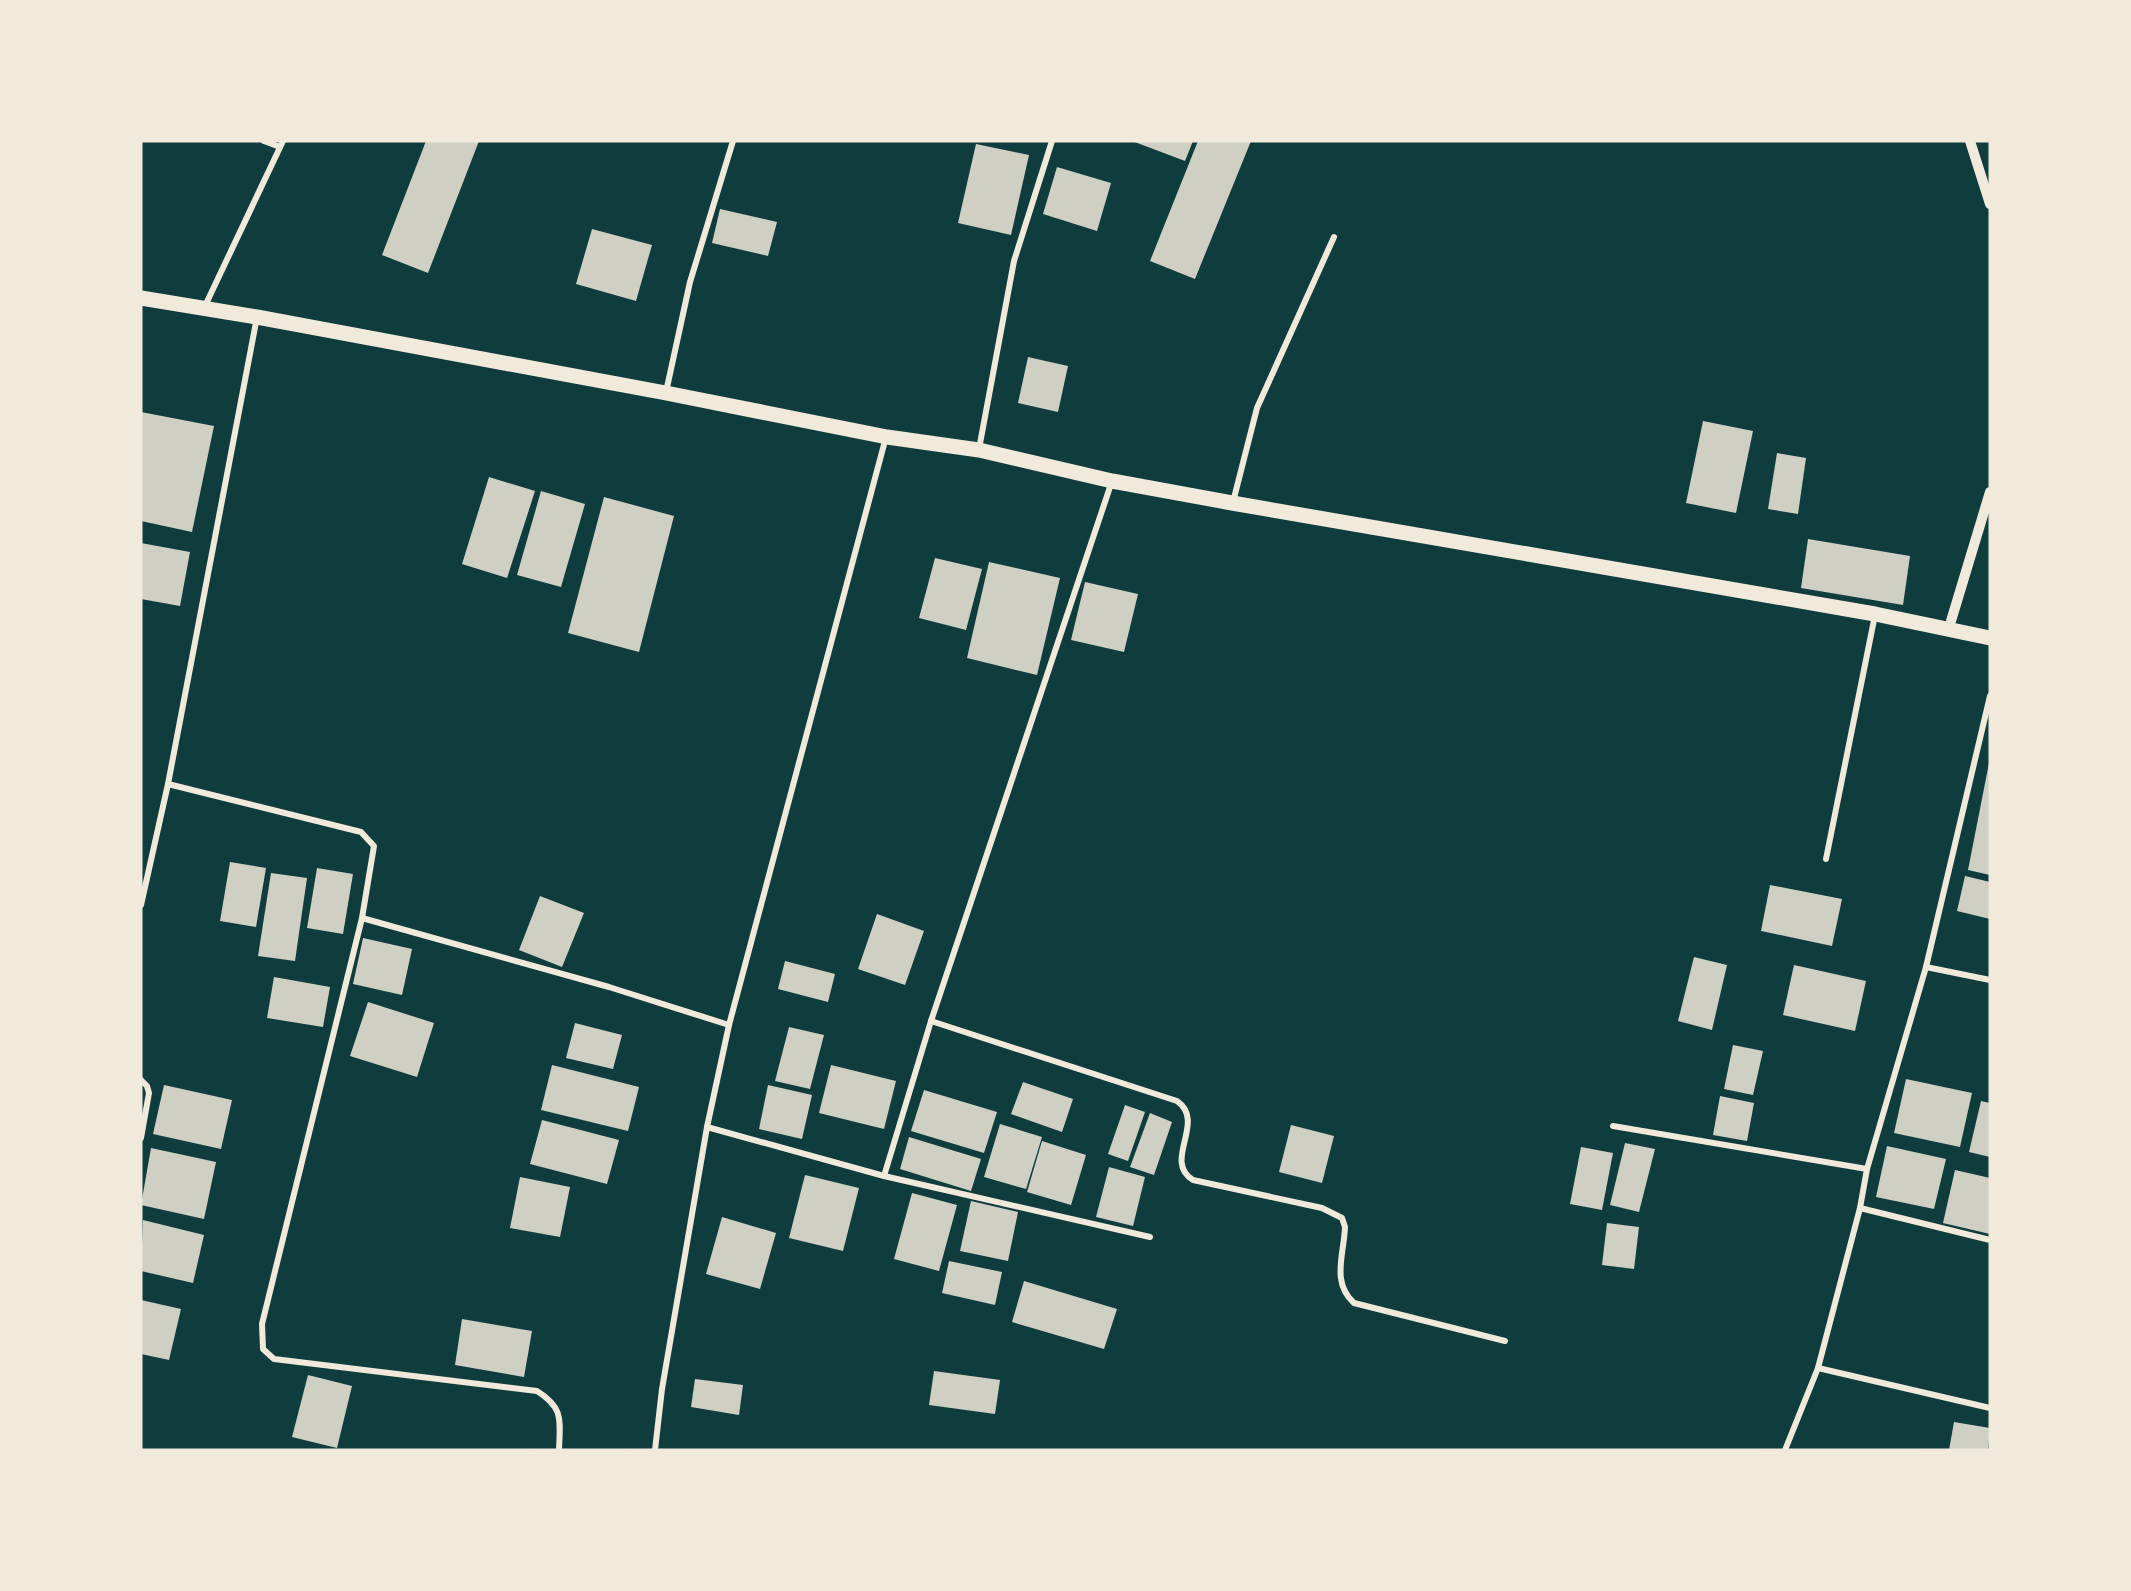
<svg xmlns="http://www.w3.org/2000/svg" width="2131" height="1591" viewBox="0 0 2131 1591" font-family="'Exo 2',sans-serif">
	<rect width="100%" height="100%" fill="#0f3d3e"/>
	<g fill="#cfcfc3">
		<path d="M426,141H479L428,273L382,255Z"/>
		<path d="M1132,141H1193L1185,161Z"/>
		<path d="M1198,141H1251L1195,279L1150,261Z"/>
		<path d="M976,144L1029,155L1011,235L958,223Z"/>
		<path d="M1057,167L1111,183L1097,231L1043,214Z"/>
		<path d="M720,209L777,222L768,256L712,243Z"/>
		<path d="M592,229L652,245L636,301L576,284Z"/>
		<path d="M1028,357L1068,366L1058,412L1018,403Z"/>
		<path d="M141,412L214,426L192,532L141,521Z"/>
		<path d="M1703,421L1753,431L1736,513L1686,503Z"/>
		<path d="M1777,453L1806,458L1798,514L1768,509Z"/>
		<path d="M489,477L535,491L507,578L462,564Z"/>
		<path d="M541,491L585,504L561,587L517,575Z"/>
		<path d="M604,497L674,516L639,652L568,633Z"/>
		<path d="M1808,539L1910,556L1903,605L1801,588Z"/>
		<path d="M141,543L190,552L180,606L141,599Z"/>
		<path d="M935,558L982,569L966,630L919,618Z"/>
		<path d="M989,562L1060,578L1037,675L967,658Z"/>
		<path d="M1085,582L1138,594L1124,652L1071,640Z"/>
		<path d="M1989,763H1990V875L1968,870Z"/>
		<path d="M230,862L266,868L256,927L220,921Z"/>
		<path d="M317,868L353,874L343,934L307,928Z"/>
		<path d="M271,873L307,878L295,961L258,956Z"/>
		<path d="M1965,876L1990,882V919L1957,911Z"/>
		<path d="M1770,885L1842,899L1832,946L1761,931Z"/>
		<path d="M540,896L584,913L562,967L519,950Z"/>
		<path d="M877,914L924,931L905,985L858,969Z"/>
		<path d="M363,938L412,949L402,995L353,984Z"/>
		<path d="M1694,957L1727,965L1712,1030L1678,1021Z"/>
		<path d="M785,961L835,974L828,1002L778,989Z"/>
		<path d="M1794,965L1866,981L1855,1031L1783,1015Z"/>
		<path d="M274,977L330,987L323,1027L267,1018Z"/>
		<path d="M368,1002L434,1023L417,1077L350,1056Z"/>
		<path d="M575,1023L622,1035L613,1069L566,1058Z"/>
		<path d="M789,1027L824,1035L810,1089L775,1081Z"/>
		<path d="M1733,1045L1763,1051L1753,1095L1724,1089Z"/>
		<path d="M552,1065L639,1087L628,1131L541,1110Z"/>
		<path d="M831,1065L896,1081L884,1129L819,1113Z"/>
		<path d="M1906,1079L1972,1093L1960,1147L1894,1133Z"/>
		<path d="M1023,1082L1073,1099L1062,1132L1011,1114Z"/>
		<path d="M164,1085L232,1100L221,1149L153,1134Z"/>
		<path d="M768,1085L812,1095L802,1139L759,1129Z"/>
		<path d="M924,1090L997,1112L984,1153L911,1131Z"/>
		<path d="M1720,1096L1754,1103L1747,1141L1713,1135Z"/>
		<path d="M1981,1101L1990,1103V1157L1969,1152Z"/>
		<path d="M1125,1105L1145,1112L1128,1161L1108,1154Z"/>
		<path d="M1150,1113L1172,1122L1154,1175L1130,1167Z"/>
		<path d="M542,1120L619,1140L607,1184L530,1164Z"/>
		<path d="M1000,1124L1042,1137L1026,1189L984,1177Z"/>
		<path d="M1291,1125L1334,1136L1322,1183L1279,1172Z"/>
		<path d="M909,1137L981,1159L971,1191L900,1169Z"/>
		<path d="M1042,1141L1086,1155L1071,1205L1027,1192Z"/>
		<path d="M1625,1143L1655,1149L1639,1212L1610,1205Z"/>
		<path d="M1887,1146L1946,1159L1934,1209L1876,1197Z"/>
		<path d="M1581,1147L1613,1153L1602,1210L1570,1204Z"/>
		<path d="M151,1148L216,1162L204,1219L141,1205Z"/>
		<path d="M1109,1167L1145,1177L1133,1226L1096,1217Z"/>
		<path d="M1955,1170L1990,1178V1234L1943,1223Z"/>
		<path d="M805,1175L859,1188L843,1251L789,1238Z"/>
		<path d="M520,1177L570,1187L560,1237L510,1228Z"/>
		<path d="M912,1193L957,1205L939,1271L894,1259Z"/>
		<path d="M971,1201L1018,1212L1008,1261L960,1251Z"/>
		<path d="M722,1217L776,1233L760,1289L706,1274Z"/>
		<path d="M143,1220L204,1235L193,1283L141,1271Z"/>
		<path d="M1607,1223L1639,1227L1634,1269L1602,1265Z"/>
		<path d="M949,1261L1002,1272L995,1305L942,1293Z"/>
		<path d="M1024,1281L1117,1309L1104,1349L1012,1322Z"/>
		<path d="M141,1300L181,1309L169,1360L141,1354Z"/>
		<path d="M462,1319L532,1331L524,1377L455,1365Z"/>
		<path d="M934,1371L1000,1380L995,1414L929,1405Z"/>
		<path d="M308,1375L352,1386L337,1448L292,1437Z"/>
		<path d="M695,1379L743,1385L739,1415L691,1407Z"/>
		<path d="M1954,1422L1990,1428L1988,1450H1949Z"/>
	</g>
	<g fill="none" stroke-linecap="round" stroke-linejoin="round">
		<g stroke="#f1e9da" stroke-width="6">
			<path d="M264,141L280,147"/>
			<path d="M205,306L283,141"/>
			<path d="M666,392L690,282L733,141"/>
			<path d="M979,449L1014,261L1052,141"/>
			<path d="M1233,502L1257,408L1334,237"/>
			<path d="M168,784L361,832L374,846L362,918L262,1324L263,1349L274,1359L537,1391C564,1408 560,1420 559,1450"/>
			<path d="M1826,859L1875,615"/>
			<path d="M141,905L168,784L257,317"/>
			<path d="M362,918L609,987L729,1025"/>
			<path d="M1926,967L1990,980"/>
			<path d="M931,1021L1177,1101C1207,1122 1162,1161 1193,1180L1322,1208L1342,1218L1345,1227C1344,1255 1331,1282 1354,1303L1505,1341"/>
			<path d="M141,1080L147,1086L149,1093L141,1138"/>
			<path d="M1613,1126L1867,1169"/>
			<path d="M707,1127L884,1176L1150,1237"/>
			<path d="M884,1176L931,1021L1112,481"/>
			<path d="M1860,1208L1990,1240"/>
			<path d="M1818,1368L1990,1408"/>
			<path d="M655,1450L662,1389L707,1127L729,1025L886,437"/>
			<path d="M1785,1450L1818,1368L1860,1208L1867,1169L1926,967L1990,696"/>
		</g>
		<g stroke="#f1e9da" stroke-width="10">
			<path d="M1970,141L1990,204"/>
			<path d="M1948,631L1990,492"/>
		</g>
		<path stroke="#f1e9da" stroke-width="15" d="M141,298L257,317L666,393L887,437L979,450L1112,481L1232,503L1875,614L1990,638"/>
	</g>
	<rect width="2131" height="1591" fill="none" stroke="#f1e9da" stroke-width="285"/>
</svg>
